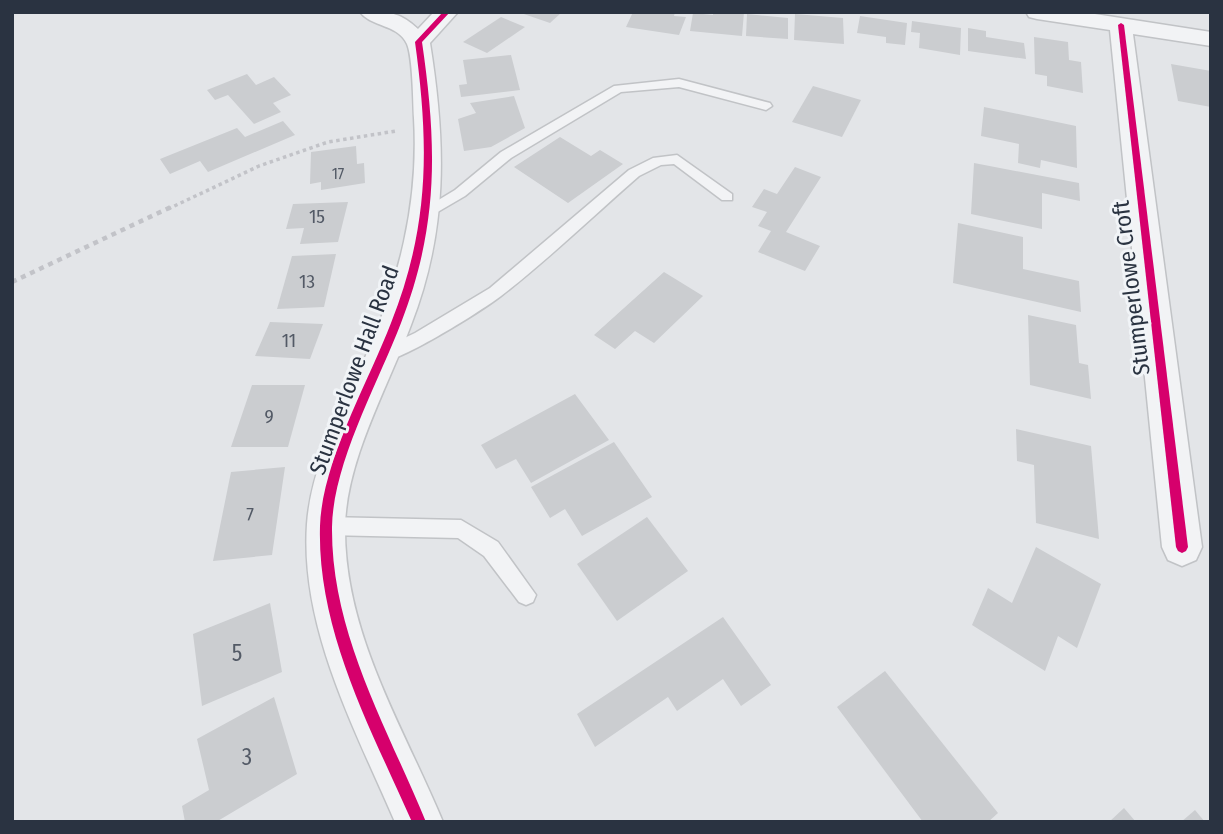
<svg xmlns="http://www.w3.org/2000/svg" width="1223" height="834" viewBox="0 0 1223 834" font-family="'Fira Sans Condensed',sans-serif">
	<rect width="100%" height="100%" fill="#e3e5e8"/>
	<g fill="#cbcdd0">
		<path d="M518,12H562L550,23Z"/>
		<path d="M633,12H675L674,16L686,17L679,35L626,27Z"/>
		<path d="M713,12H744L742,36L690,31L693,13L713,15Z"/>
		<path d="M747,14L788,18V39L746,36Z"/>
		<path d="M795,14L843,18L844,44L794,40Z"/>
		<path d="M860,16L907,23L905,45L886,43V37L857,33Z"/>
		<path d="M501,17L525,27L487,53L463,42Z"/>
		<path d="M912,21L961,28L960,55L919,48L920,33L911,32Z"/>
		<path d="M968,28L986,31V37L1024,43L1026,59L968,51Z"/>
		<path d="M1034,37L1068,42L1069,60L1081,62L1083,93L1047,86V76L1035,74Z"/>
		<path d="M511,55L520,90L461,97L459,85L467,84L463,60Z"/>
		<path d="M1171,64L1211,71V107L1178,101Z"/>
		<path d="M247,74L256,85L274,77L291,95L273,103L281,112L254,124L228,95L215,100L207,90Z"/>
		<path d="M813,86L861,100L842,137L792,122Z"/>
		<path d="M514,96L525,128L491,147L464,151L458,119L476,113L470,103Z"/>
		<path d="M984,107L1076,126L1077,168L1041,160L1040,168L1018,163L1019,144L981,136Z"/>
		<path d="M283,121L295,135L208,172L200,161L170,174L160,159L237,128L245,137Z"/>
		<path d="M560,137L591,156L600,150L623,164L568,203L514,167Z"/>
		<path d="M356,146L357,164L364,163L365,183L321,190V182L310,184L311,152Z"/>
		<path d="M974,163L1079,183L1080,201L1042,193V229L971,214Z"/>
		<path d="M795,167L821,177L786,232L820,246L805,271L758,252L771,231L758,226L767,212L752,207L764,189L777,194Z"/>
		<path d="M348,202L338,242L300,244L304,228L286,229L293,204Z"/>
		<path d="M958,223L1023,237V269L1079,281L1081,312L953,283Z"/>
		<path d="M336,254L324,307L277,309L292,256Z"/>
		<path d="M664,272L703,296L654,343L635,331L615,349L594,335Z"/>
		<path d="M1028,315L1076,325L1079,363L1088,365L1091,399L1030,385Z"/>
		<path d="M270,322L323,324L310,359L255,356Z"/>
		<path d="M252,385H305L288,447H231Z"/>
		<path d="M575,394L609,440L531,483L516,459L496,469L481,445Z"/>
		<path d="M1016,429L1091,446L1099,539L1036,523L1034,465L1017,461Z"/>
		<path d="M614,442L652,497L582,536L565,509L550,518L531,487Z"/>
		<path d="M285,467L272,555L213,561L231,472Z"/>
		<path d="M647,517L688,571L617,621L577,564Z"/>
		<path d="M1036,547L1101,584L1077,648L1058,636L1045,671L972,625L988,588L1012,603Z"/>
		<path d="M270,603L282,672L202,706L193,634Z"/>
		<path d="M723,617L771,685L741,706L723,679L677,711L668,697L595,747L577,714Z"/>
		<path d="M885,671L998,813L988,822H923L837,707Z"/>
		<path d="M274,697L297,774L216,822H185L182,806L209,790L197,739Z"/>
		<path d="M1124,808L1136,822H1109Z"/>
		<path d="M1195,810L1205,822H1181Z"/>
	</g>
	<g fill="none" stroke-linecap="round" stroke-linejoin="round">
		<g stroke="#c1c3c6" stroke-width="3">
			<g id="service">
				<path d="M679,79L770,103L772,106L766,110L679,87L621,92L511,158L465,196L429,217L424,218L417,213L455,190L501,152L614,86Z"/>
				<path d="M677,155L732,194V200H722L674,164L661,165L639,176C593,216 549,259 501,296C484,309 392,368 375,362L373,357L375,352L415,333L490,288L629,170L653,158Z"/>
				<path d="M326,517L461,520L498,542L536,595L533,602L526,605L519,602L484,556L458,538L326,535L319,532L316,526L319,520Z"/>
			</g>
		</g>
		<g stroke="#c1c3c6" stroke-width="3">
			<g id="minor">
				<path d="M360,12C386,12 398,10 418,29L434,12H458L430,43C446,143 448,230 411,325C388,387 346,460 345,527C344,633 403,726 443,822H395C355,729 300,628 307,524C311,467 341,411 364,360C399,281 419,204 414,118C413,101 413,58 407,44C398,24 371,27 360,12Z"/>
				<path d="M1026,12H1082L1211,32V46L1133,34L1202,547L1196,560L1182,566L1168,560L1162,547L1110,30L1037,19L1029,17Z"/>
			</g>
		</g>
		<path stroke="#c2c3c8" stroke-width="3.5" stroke-dasharray="3.5 3.5" stroke-linecap="butt" d="M168,209L259,166L328,142L396,131"/>
		<path stroke="#c2c3c8" stroke-width="4.5" stroke-dasharray="5 5" stroke-linecap="butt" d="M12,282L171,207"/>
		<use href="#service" fill="#f2f3f5" fill-rule="evenodd"/>
		<use href="#minor" fill="#f2f3f5" fill-rule="evenodd"/>
		<g stroke="#f1f4f7" stroke-width="5">
			<g id="cycleway">
				<path d="M443,12H450L422,42C437,145 439,225 401,323C378,383 333,463 332,527C331,633 387,727 426,822H412C371,729 317,631 320,526C322,462 368,383 391,323C430,225 429,144 415,42Z"/>
				<path d="M1121,23L1124,25L1188,547L1186,551L1182,553L1178,551L1176,547L1118,25Z"/>
			</g>
		</g>
		<use href="#cycleway" fill="#d6006c" fill-rule="evenodd"/>
	</g>
	<g text-anchor="middle" stroke-width="6" stroke-linejoin="round" paint-order="stroke">
		<g font-size="16" fill="#535a66">
			<text x="338" y="179">17</text>
		</g>
		<g font-size="19" fill="#535a66">
			<text x="317" y="223">15</text>
			<text x="307" y="288">13</text>
			<text x="289" y="347">11</text>
			<text x="269" y="423">9</text>
			<text x="250" y="521">7</text>
		</g>
		<g font-size="23" fill="#2a3341" stroke="#f1f4f7">
			<text transform="translate(1131 288) rotate(-97)" y="8">Stumperlowe Croft</text>
			<text transform="translate(354 370) rotate(-70)" y="8">Stumperlowe Hall Road</text>
		</g>
		<g font-size="23" fill="#535a66">
			<text x="237" y="661">5</text>
			<text x="247" y="765">3</text>
		</g>
	</g>
	<rect width="1223" height="834" fill="none" stroke="#2a3341" stroke-width="28"/>
</svg>
